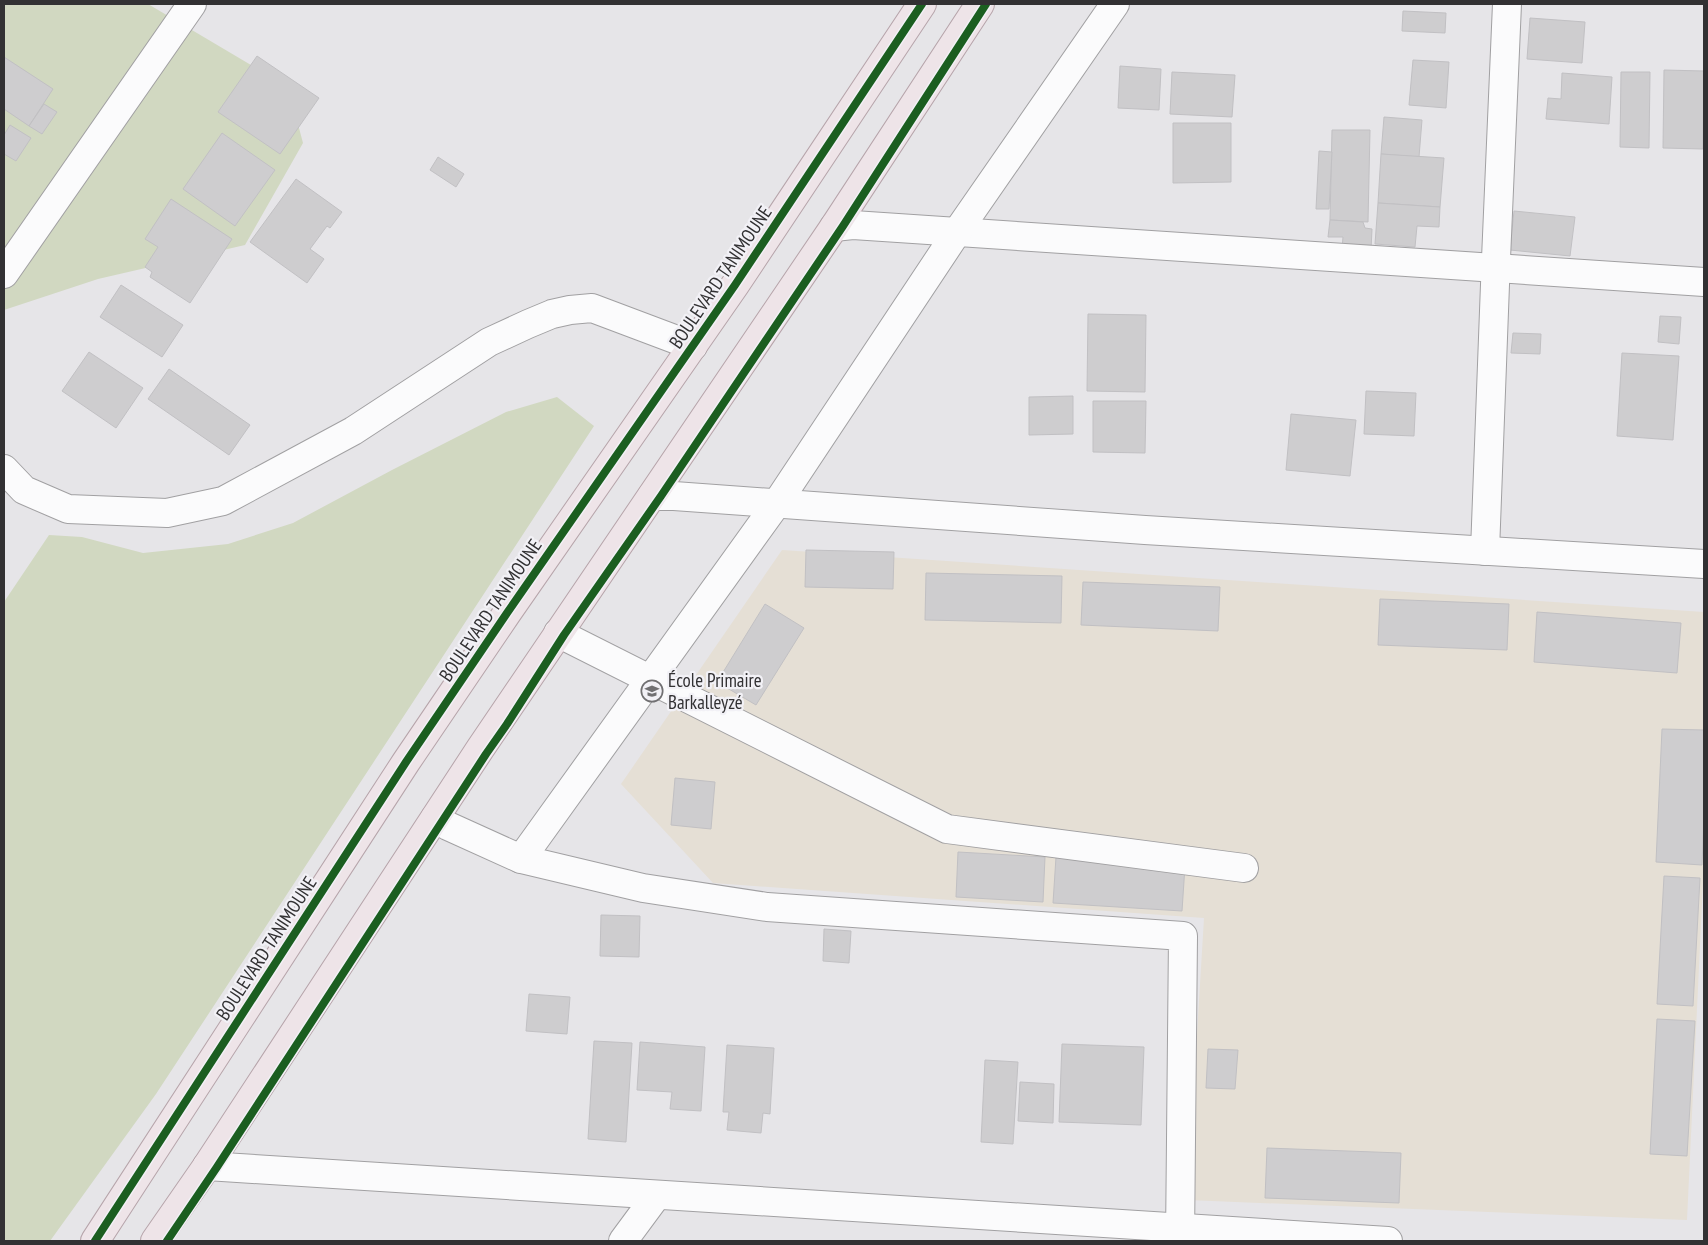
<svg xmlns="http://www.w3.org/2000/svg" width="1708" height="1245" viewBox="0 0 1708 1245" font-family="'PT Sans Narrow',sans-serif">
	<rect width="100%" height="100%" fill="#e6e5e8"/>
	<path fill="#e5dfd5" d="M782,550L1704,612V861L1687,1220L1187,1200L1204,918L713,883L621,784Z"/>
	<g fill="#d1d8c1">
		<path d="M4,4H148L288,87L303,143L245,245L98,279L4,310Z"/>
		<path d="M557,397L594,426L156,1094L50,1241H4V602L49,535L82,537L143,553L228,544L293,523L392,470L506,412Z"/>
	</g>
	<g fill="#cecdcf" stroke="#c1c0c3">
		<path d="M1403,11L1446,13L1445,33L1402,31Z"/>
		<path d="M1530,18L1585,22L1582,63L1527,59Z"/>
		<path d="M257,56L319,98L280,154L218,112Z"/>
		<path d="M4,57L53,89L29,126L4,109Z"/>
		<path d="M1413,60L1449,62L1446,108L1409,105Z"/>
		<path d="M1120,66L1161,69L1159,110L1118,108Z"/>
		<path d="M1664,70L1704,71L1703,149L1663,148Z"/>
		<path d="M1172,72L1235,75L1232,117L1170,114Z"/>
		<path d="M1621,72H1650L1649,148L1620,147Z"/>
		<path d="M1562,73L1612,77L1609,124L1546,119L1548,98L1561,99Z"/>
		<path d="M44,104L57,112L42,134L29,126Z"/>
		<path d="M1384,117L1422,120L1419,157L1381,154Z"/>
		<path d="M1173,123H1231V182L1173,183Z"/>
		<path d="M10,125L31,138L16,161L4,154V135Z"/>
		<path d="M1332,130H1370L1368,222L1330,220Z"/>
		<path d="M222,133L275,170L235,226L183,189Z"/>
		<path d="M1319,151L1332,152L1329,209H1316Z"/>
		<path d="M1381,154L1444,158L1440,207L1378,203Z"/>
		<path d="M438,157L464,174L456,187L430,170Z"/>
		<path d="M296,179L342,212L330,228L327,226L310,249L324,259L307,283L250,242Z"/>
		<path d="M171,199L232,239L190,303L150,277L152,272L145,267L158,247L145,239Z"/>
		<path d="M1378,203L1440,207L1439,227L1417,226L1415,247L1375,244Z"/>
		<path d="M1514,211L1575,217L1570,256L1510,250Z"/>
		<path d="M1330,220L1363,222L1365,228L1372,229L1371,250L1342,248L1343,237H1328Z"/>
		<path d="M121,285L183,325L162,357L100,317Z"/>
		<path d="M1088,314L1146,315L1145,392L1087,391Z"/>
		<path d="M1660,316L1681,317L1679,344L1658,342Z"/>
		<path d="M1513,333L1541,334L1540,354L1511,353Z"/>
		<path d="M89,352L143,388L116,428L62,391Z"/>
		<path d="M1622,353L1679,356L1673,440L1617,436Z"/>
		<path d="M169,369L250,425L229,455L148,399Z"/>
		<path d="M1366,391L1416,393L1414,436L1364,434Z"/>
		<path d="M1073,396V434L1029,435V397Z"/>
		<path d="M1093,401H1146L1145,453L1093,452Z"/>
		<path d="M1291,414L1356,420L1350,476L1286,470Z"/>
		<path d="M806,550L894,552L893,589L805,587Z"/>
		<path d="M926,573L1062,576L1061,623L925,620Z"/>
		<path d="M1083,582L1220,587L1218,631L1081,625Z"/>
		<path d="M1380,599L1509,604L1507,650L1378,645Z"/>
		<path d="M765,604L804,628L756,705L717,682Z"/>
		<path d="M1537,612L1681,623L1677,673L1534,662Z"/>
		<path d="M1662,729L1704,730V817L1702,865L1656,862Z"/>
		<path d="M675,778L715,782L711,829L671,825Z"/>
		<path d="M958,852L1045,857L1043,902L956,897Z"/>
		<path d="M1056,857L1185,866L1182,911L1053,903Z"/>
		<path d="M1664,876L1700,878L1693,1006L1657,1004Z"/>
		<path d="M601,915L640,916L639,957L600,956Z"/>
		<path d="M824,929L851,931L849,963L823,961Z"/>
		<path d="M529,994L570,997L567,1034L526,1031Z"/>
		<path d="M1657,1019L1695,1021L1687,1156L1650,1154Z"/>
		<path d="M594,1041L632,1043L626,1142L588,1139Z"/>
		<path d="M640,1042L705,1047L701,1111L670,1109L672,1092L637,1090Z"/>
		<path d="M1062,1044L1144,1047L1141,1125L1059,1122Z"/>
		<path d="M727,1045L774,1048L770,1114L763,1113L761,1133L727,1130L729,1112H723Z"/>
		<path d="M1208,1049L1238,1050L1235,1089L1206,1088Z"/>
		<path d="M985,1060L1018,1062L1013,1144L981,1142Z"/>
		<path d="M1020,1082L1054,1084L1053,1123L1018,1121Z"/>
		<path d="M1267,1148L1401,1153L1399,1203L1265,1198Z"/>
	</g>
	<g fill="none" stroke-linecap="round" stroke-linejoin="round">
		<g stroke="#a1a0a2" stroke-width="30">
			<g id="minor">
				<path d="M834,227L853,225L1704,282"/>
				<path d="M4,274L192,4"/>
				<path d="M4,469L24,490L68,509L167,513L223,501L353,431L489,342L528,324L552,314L570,310L592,308L693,346"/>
				<path d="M652,496H674L1145,530L1704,564"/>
				<path d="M1485,551C1492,369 1498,186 1507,4"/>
				<path d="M558,633L947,829L1244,868"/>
				<path d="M435,818L448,826L521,859L643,888L767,907L1183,936L1180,1241"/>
				<path d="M521,859L777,503L957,232L1115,4"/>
				<path d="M207,1166L1388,1241"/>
				<path d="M623,1241L657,1195"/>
			</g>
		</g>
		<g stroke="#b6a4aa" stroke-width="30">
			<g id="major">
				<path d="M95,1241L406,762L507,613L735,285L922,4"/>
				<path d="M155,1241L207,1166L480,749L834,227L980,4"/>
			</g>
		</g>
		<use href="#minor" stroke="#fbfbfc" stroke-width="28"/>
		<use href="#major" stroke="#eee4e8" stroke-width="28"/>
		<g stroke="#f2f1f6" stroke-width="11">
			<g id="cycleway">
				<path d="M95,1241L406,762L507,613L735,285L922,4"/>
				<path d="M167,1241L217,1167L486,754L507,724L564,635L661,496L843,226L986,4"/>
			</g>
		</g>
		<use href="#cycleway" stroke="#1b5e20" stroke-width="8"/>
	</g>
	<defs>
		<g id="school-ring" transform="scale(1.125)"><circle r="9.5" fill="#f2f1f6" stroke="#717072" stroke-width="1.5"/><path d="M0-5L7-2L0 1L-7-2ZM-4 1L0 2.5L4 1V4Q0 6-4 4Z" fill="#717072"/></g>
	</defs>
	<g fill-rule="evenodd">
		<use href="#school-ring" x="652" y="691"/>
	</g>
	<g text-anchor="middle" stroke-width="4.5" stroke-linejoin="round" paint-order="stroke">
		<g font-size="19" fill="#323133" stroke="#f2f1f6">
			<text transform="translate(720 277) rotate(-56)" y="7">BOULEVARD TANIMOUNE</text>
			<text transform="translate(490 610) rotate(-56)" y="7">BOULEVARD TANIMOUNE</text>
			<text transform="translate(266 948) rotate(-57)" y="7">BOULEVARD TANIMOUNE</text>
		</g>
		<g font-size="19" fill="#323133" stroke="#f2f1f6" text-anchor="start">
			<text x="668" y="687">École Primaire<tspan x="668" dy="22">Barkalleyzé</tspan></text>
		</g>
	</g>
	<rect width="1708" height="1245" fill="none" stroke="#323133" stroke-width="10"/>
</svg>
